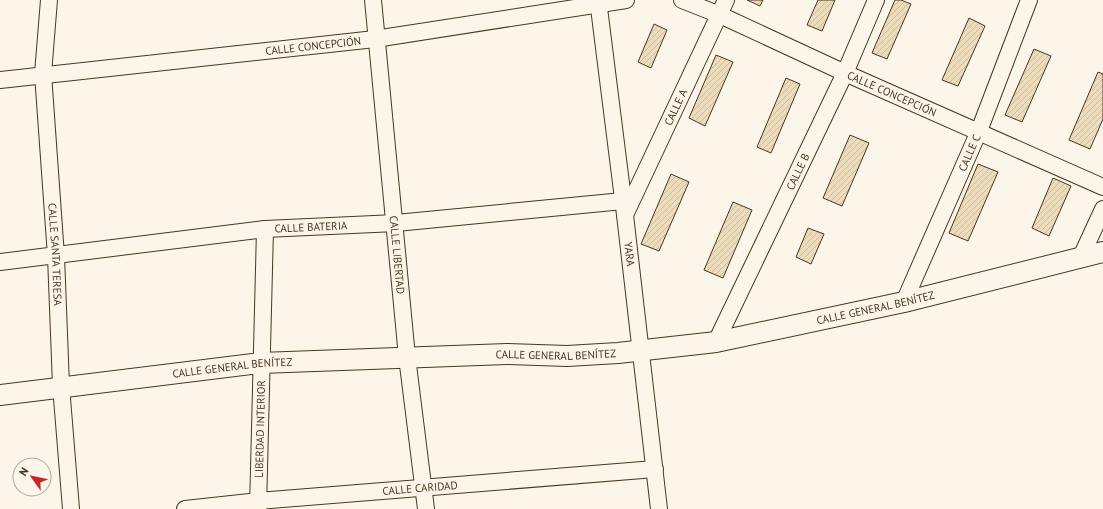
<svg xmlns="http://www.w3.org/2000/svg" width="1103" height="509" viewBox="0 0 1103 509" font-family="'PT Sans',sans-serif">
	<defs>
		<pattern id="building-hatch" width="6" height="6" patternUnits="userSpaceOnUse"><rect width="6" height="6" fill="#ecdcbc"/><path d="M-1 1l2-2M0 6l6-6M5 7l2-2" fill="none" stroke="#ccbda1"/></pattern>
	</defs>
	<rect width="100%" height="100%" fill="#fbf6e9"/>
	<g fill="url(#building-hatch)" stroke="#4a3520">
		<path d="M747,0H763L760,6Z"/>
		<path d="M818,0H835L822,31L807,25Z"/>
		<path d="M895,0H901L911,4L887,59L872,53Z"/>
		<path d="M969,18L985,26L958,86L942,80Z"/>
		<path d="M654,24L667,30L651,68L638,62Z"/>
		<path d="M1034,49L1051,56L1022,122L1005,115Z"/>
		<path d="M716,55L733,62L705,126L689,118Z"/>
		<path d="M1098,72L1103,74V119L1090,149L1069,140Z"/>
		<path d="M786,78L800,84L771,153L757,147Z"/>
		<path d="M850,135L869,143L842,206L823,198Z"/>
		<path d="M978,164L998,172L968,241L949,233Z"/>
		<path d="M671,174L689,182L659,251L641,244Z"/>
		<path d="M1053,178L1071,186L1049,236L1032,228Z"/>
		<path d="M733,202L752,210L723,278L704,270Z"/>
		<path d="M808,228L824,234L811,264L796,257Z"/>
	</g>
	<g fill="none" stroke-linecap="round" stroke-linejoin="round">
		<g stroke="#4a3520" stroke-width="18">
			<g id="minor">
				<path id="s1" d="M49,0L43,74L56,256L61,386L71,509"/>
				<path id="s2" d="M373,0L407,357L426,509"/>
				<path id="s3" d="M598,0L625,215L659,509"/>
				<path id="s4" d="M682,0L720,15L845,73L1103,187"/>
				<path id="s5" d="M0,80L375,39L626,0"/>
				<path id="s6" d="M625,215L726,0"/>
				<path d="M1080,259L1103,209"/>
				<path id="s7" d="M0,262L265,229L396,223L623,201"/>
				<path id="s8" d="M904,302L979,131L1029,0"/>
				<path id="s9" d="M716,342L845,73L876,0"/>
				<path id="s10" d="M185,509L258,501L655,469"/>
				<path id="s11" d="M258,509L265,229"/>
			</g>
		</g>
		<g stroke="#4a3520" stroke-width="22">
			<g id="tertiary">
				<path id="s12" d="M0,395L260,363L507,354L567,356L618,353L716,342L904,302L1103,252"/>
			</g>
		</g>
		<use href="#minor" stroke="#fbf6e9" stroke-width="16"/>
		<use href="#tertiary" stroke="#fbf6e9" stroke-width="20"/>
	</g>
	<g text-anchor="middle" stroke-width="3" stroke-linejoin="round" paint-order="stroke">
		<g font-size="11" fill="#4a3520" stroke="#fbf6e9">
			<text dy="4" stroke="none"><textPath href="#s5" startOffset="315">CALLE CONCEPCIÓN</textPath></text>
			<text dy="4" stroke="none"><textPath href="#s4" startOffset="230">CALLE CONCEPCIÓN</textPath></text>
			<text dy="4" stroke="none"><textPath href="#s6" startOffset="119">CALLE A</textPath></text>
			<text dy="4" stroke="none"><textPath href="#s8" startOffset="163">CALLE C</textPath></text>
			<text dy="4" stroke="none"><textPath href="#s9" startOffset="189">CALLE B</textPath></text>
			<text dy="4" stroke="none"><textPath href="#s7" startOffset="313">CALLE BATERIA</textPath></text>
			<text dy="4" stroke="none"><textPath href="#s1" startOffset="255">CALLE SANTA TERESA</textPath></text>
			<text dy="4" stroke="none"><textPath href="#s3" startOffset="256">YARA</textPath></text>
			<text dy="4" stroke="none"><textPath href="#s2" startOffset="256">CALLE LIBERTAD</textPath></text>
			<text dy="4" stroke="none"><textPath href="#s12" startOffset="882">CALLE GENERAL BENÍTEZ</textPath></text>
			<text dy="4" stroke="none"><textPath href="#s12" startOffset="558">CALLE GENERAL BENÍTEZ</textPath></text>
			<text dy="4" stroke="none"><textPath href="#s12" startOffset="234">CALLE GENERAL BENÍTEZ</textPath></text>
			<text dy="4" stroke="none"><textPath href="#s11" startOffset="80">LIBERDAD INTERIOR</textPath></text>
			<text dy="4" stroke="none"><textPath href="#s10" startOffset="236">CALLE CARIDAD</textPath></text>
		</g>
	</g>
	<g transform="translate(32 477) rotate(303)"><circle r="19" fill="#fbf6e9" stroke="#b4a999"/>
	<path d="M0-3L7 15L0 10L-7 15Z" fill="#c62828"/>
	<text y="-6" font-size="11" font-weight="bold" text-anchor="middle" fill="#4a3520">N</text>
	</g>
</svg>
